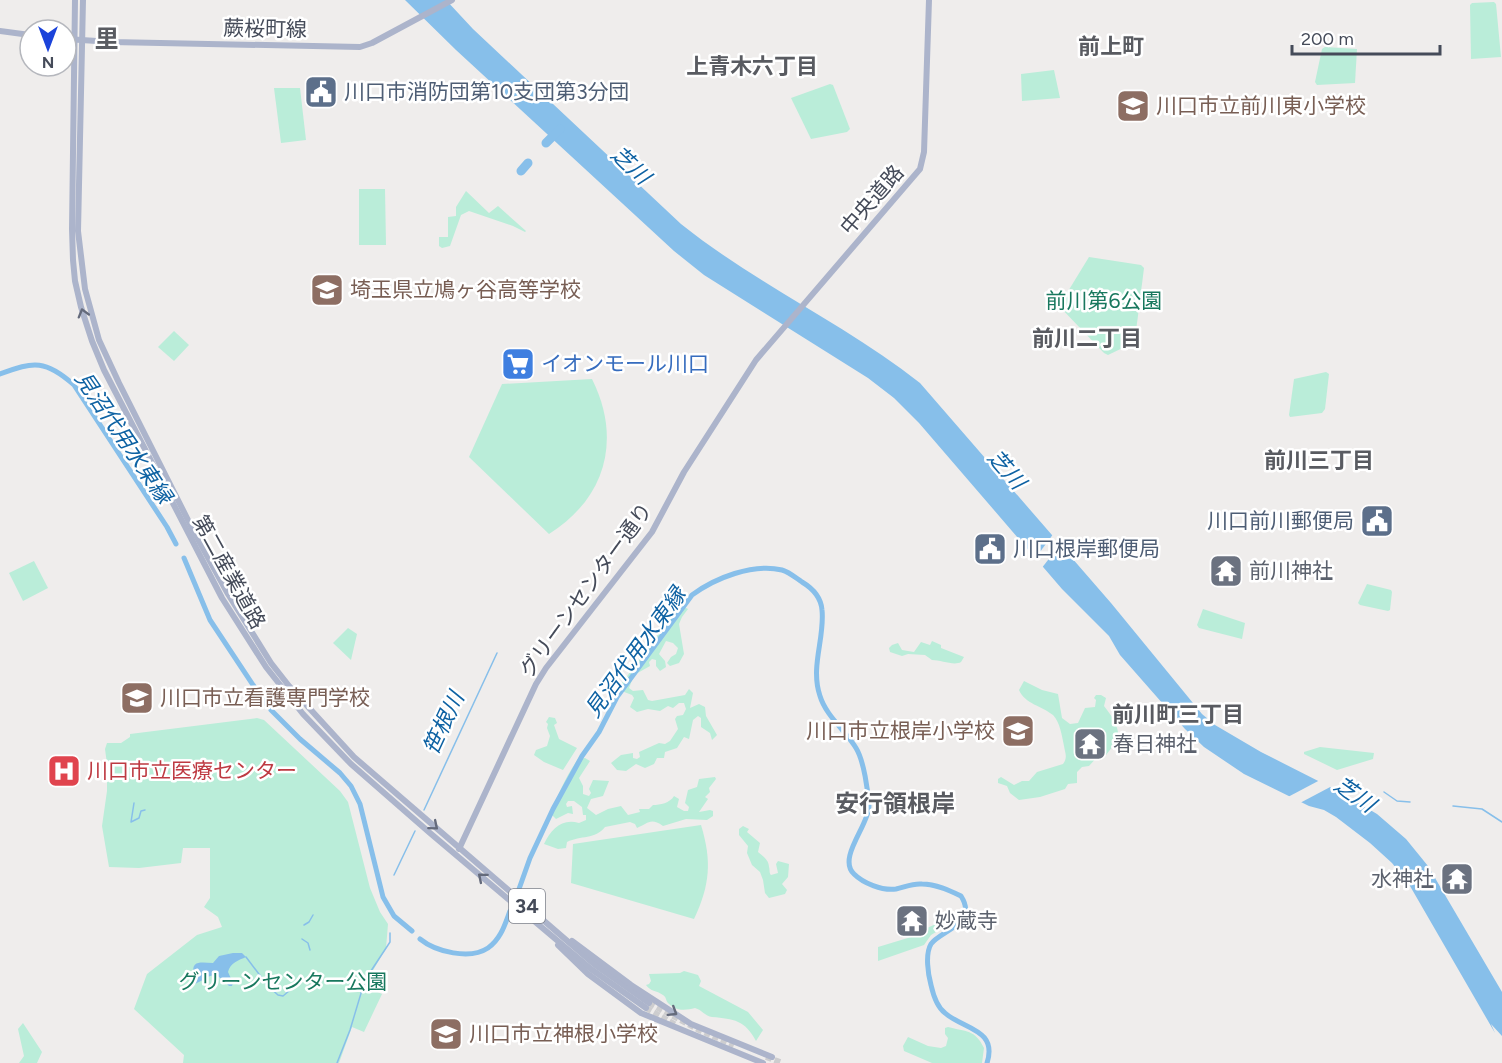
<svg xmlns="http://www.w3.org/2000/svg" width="1502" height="1063" viewBox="0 0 1502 1063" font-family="Figtree,'Noto Sans JP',sans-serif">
	<rect width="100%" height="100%" fill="#efedec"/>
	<g fill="#baedd9">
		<path d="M1494,2L1496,4L1501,57L1471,59L1470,5L1472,3Z"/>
		<path d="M1325,47L1357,49L1355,83L1317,85L1315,82L1322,49Z"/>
		<path d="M1054,70L1060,98L1022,101L1021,74Z"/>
		<path d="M830,84L833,85L850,129L847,132L811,139L791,98Z"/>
		<path d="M274,88H300L306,140L281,143Z"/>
		<path d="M359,189H385L386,245H359Z"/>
		<path d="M466,191L489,213L498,206L526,231L525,232L513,226L469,211L461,215L450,246L442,248L439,246V237H448V217L456,216V207Z"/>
		<path d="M1089,257L1141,265L1144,268L1135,339L1133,343L1108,355L1104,353L1059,306Z"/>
		<path d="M174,331L189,345L174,361L158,347Z"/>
		<path d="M1326,372L1329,374L1325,409L1322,413L1290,417L1289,415L1294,379Z"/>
		<path d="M592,379C622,439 606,498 549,534L469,457L502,384Z"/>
		<path d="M34,561L48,588L23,601L9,573Z"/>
		<path d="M1367,584L1391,590L1392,592L1390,610L1388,611L1360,605L1358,603Z"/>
		<path d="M680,605L688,609L682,617L679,624L684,654L679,663L670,666L667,663L671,657L676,654L678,648L673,643L666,641L659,654L665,661L666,667L660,671L656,666V660L652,659L649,662L650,666L634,675L629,688L633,691L643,690L648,700L652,701L685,695L689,689L693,693L690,708L699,704L705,707L706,716L717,735L712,740L710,733L701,727V718L698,716L693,720L689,739L684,737L677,748L665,752L664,758H657L654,764L645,768L636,764L626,771L617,770L611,763L621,755L633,753V758L637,759L640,757L639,752L659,743L665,744L670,741L678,729L675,719L677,716L683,715L686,709L684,703H679L673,708L668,706L660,711L648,709L637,712L630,707L634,698L632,695L619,690L622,683Z"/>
		<path d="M1203,609L1245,623L1242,639L1199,628L1197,625Z"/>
		<path d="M348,628L357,634L351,660L333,643Z"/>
		<path d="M932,641L941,645V648L964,657L961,662C954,666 941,660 932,660L925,655L908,654L902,656L890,652L889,648L892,645L898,643L902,650L914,652L921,642L930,645Z"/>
		<path d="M1024,681L1042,690L1058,694L1062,718L1070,724L1078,723L1085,708L1095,707L1096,700L1094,698L1096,695H1101L1106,698L1104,706C1112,716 1120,728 1118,739L1113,742V746L1106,755H1099L1089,766L1082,767L1077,772V783L1068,784L1065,789L1040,797L1019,800L1010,793L1007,786L998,783V779L1001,777L1014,785L1022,781H1029L1037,772L1063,764C1068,757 1065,753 1064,746C1062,736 1060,722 1053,715C1042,706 1025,704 1019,690Z"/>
		<path d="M549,717L555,718L557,723L554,725L559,739L577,748L563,770L544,762L534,755L536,750L547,746L550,736L547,728L548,724L546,722Z"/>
		<path d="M257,718L264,720L340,791L348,802L370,888L380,912L388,924L386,948L364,986L382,994L364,1032L352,1027L339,1063H183L184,1055L134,1009L147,974L197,935L222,927L218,917L204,907L210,898V848H183L181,863L139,868L109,867L102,826L107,791V764L105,749L107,743H121L130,737V734Z"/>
		<path d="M1320,747L1374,753L1373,759L1337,770L1304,754V752Z"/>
		<path d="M585,758L590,761L579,778L583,786V794L589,796L591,793L589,789L593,780L609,781L603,796L591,799L587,808L596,815L608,809L621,806L628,815L640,812L639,809H649L653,805C660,805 670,803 674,796L679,799L677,807L684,811H688L689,807L685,803L688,790L697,787L699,779L715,777L716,779L709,788L710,792L705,797L708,799L699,812L710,810L713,811V816L707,820L686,819L663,826C650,817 648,824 637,828L635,824L630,822L605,827C595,840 581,835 567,842L566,848L558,849L544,844C551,829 562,818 579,823L586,820V815H583L582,807L574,801H568L566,804L567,807L572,806L573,814L568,813L556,819L552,815C557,794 566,777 578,759Z"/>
		<path d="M701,825C712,861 710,885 694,919L571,883L573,844Z"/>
		<path d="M743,826L749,829L747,832L760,843L758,852C763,856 769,860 769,867C770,870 769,873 771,875L778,873L776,864L778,861L789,864L788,877L782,884L787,890L785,894L769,898L765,893L763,880L760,872L752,865L747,853L748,846L739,835V829Z"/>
		<path d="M940,922L941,929L931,935L924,945L878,961V947L921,934L925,929Z"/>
		<path d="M684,971L698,975L701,981L699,986L748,1012L763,1030L756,1041C745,1020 734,1019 712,1017C705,1016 702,1010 695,1008C686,1010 677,1012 668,1003C665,999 667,998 663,995C656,990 651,992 646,985L649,984L651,981L649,974L680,973Z"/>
		<path d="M23,1023L42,1052L37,1063H19L24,1056L18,1029Z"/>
		<path d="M948,1027C966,1032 975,1029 984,1048L982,1063H932L904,1051L903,1046L908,1037L928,1046L941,1048L946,1046L948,1038L945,1034V1028Z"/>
	</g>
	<g fill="#87bfea">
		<path d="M405,0H446L473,29L681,224C756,284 845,324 920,383L1111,603L1202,714L1215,725L1261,752L1338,791L1377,814L1406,839L1428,866L1502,992V1036L1491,1024L1495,1033L1410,886L1392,863L1370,843L1336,817L1324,810L1309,806L1244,774L1204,747L1185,729L1120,655L1109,636L1062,589L919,423L894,398L868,378L704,275L674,251L456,50Z"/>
		<path d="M233,953H242L246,957C239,960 230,963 228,972L233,983L232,986H229C213,969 213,975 195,984L192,975H194C190,959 203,963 213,963L219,956Z"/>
	</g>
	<g fill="#efedec">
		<path d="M1054,533L1062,542L1041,569L1034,560Z"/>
		<path d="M1322,779L1334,785L1298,804L1286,798Z"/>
	</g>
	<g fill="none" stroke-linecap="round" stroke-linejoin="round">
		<g stroke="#87bfea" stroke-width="1.5">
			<path d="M1384,792L1397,801L1410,802"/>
			<path d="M134,803L131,822L139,818L141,811L145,810"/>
			<path d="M1453,806L1482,809L1502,822"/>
			<path d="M424,810L497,653"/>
			<path d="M394,875L415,831"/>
			<path d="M304,925L309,922L313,915"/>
			<path d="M302,939L308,943L310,950"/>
			<path d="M246,957L268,986L278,995L283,996L289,991"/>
			<path d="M337,1063L350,1030L365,980L390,942V933"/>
		</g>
		<g stroke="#87bfea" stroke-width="5">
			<path d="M0,374C34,361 46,360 74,385L167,527L176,544"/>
			<path d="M184,558L210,620L265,703"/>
			<path d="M271,710L300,739L340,773L351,786L360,804L383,897L394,916L412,931"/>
			<path d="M519,889L530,858L553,809L582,756L599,732L617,697L692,595C715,578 753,563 782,570C789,572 796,578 802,582C812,588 821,597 822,610C825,638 810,667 820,696C826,716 846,731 856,748C864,761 868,791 869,806C869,825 837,858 854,874C863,883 882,891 896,889C905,887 913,883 922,884C936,884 949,890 961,896C979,924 939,931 931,944C925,954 928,974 931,985C933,994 937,1007 945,1013C963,1029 998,1029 987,1063"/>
			<path d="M420,939C436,952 470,960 488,948C501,939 505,924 510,911"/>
		</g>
		<g stroke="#87bfea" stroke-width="9">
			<path d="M546,143L560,129"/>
			<path d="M521,171L528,163"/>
		</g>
		<g stroke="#cdcdcf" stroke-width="6" stroke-dasharray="6 3" stroke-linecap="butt">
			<path d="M649,1003L699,1030L734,1045"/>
			<path d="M646,1008L676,1025"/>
			<path d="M766,1057L783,1063"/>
		</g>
		<g stroke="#acb4cb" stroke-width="6">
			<path d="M75,0L72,229L73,260L75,281L81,307L92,341L104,370L222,598L266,667L303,714L351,764L430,833L591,969L646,1008"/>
			<path d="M83,0L78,231L85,289L99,340L119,383L194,532L228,594L271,663L289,686L354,757L594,964L649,1003"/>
			<path d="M0,31L30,35"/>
			<path d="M66,39L112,42L360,47L372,43L452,0"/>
			<path d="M459,849L536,684L546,668L652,532L684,472L756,360L920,169L924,152L929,0"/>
			<path d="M572,941L631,985L691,1024L772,1057"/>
			<path d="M558,945L588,974L641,1013L763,1063"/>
		</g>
	</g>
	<defs><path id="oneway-chevron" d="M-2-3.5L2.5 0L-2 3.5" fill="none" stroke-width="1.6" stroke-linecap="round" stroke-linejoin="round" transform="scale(1.5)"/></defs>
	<g stroke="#646a7b">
		<use href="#oneway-chevron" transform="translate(83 313) rotate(-106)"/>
		<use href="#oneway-chevron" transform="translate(434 826) rotate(40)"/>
		<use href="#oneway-chevron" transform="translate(482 877) rotate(-140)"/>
		<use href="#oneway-chevron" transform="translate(673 1012) rotate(32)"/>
	</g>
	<defs>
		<g id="civic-square" transform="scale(1.725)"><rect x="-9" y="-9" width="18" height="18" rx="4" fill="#5c6f8a" stroke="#fff"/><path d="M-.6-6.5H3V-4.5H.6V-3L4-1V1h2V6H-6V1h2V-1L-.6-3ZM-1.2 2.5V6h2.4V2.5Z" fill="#fff"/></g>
		<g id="school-square" transform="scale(1.725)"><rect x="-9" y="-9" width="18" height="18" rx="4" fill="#8d6e63" stroke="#fff"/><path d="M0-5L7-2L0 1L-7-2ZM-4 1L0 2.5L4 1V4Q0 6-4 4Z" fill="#fff"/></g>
		<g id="supermarket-square" transform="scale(1.725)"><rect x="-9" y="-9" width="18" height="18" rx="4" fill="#3f7fe0" stroke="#fff"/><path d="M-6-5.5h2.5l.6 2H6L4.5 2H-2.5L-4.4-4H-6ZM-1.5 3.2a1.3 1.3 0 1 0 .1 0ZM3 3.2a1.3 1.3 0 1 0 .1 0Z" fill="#fff"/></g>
		<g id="temple-square" transform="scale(1.725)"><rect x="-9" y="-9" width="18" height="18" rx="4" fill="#6b7280" stroke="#fff"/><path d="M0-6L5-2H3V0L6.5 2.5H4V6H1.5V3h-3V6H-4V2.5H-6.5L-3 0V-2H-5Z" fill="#fff"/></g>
		<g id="university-square" transform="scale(1.725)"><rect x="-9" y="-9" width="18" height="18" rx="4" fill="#8d6e63" stroke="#fff"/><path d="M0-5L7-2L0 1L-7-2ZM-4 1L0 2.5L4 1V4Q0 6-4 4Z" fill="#fff"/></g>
		<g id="hospital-square" transform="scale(1.725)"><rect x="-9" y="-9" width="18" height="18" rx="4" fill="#e0444e" stroke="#fff"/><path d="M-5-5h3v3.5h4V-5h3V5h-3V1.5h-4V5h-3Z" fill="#fff"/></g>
	</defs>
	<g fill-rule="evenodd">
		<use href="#civic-square" x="321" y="92"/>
		<use href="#school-square" x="1133" y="106"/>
		<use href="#school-square" x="327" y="290"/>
		<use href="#supermarket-square" x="518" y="364"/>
		<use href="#civic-square" x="1377" y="521"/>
		<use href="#civic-square" x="990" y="549"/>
		<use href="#temple-square" x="1226" y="571"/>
		<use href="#university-square" x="137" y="698"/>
		<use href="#school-square" x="1018" y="731"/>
		<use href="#temple-square" x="1090" y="744"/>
		<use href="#hospital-square" x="64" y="771"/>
		<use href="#temple-square" x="1457" y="879"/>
		<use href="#temple-square" x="912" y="921"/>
		<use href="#school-square" x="446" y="1034"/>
	</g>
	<g text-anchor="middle" stroke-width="5" stroke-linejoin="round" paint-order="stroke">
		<rect fill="#fff" stroke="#7d818b" stroke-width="1.5" x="509" y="889" width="36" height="34" rx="4.5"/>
		<g font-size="20" font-weight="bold" fill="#454b59">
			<text x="527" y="913">34</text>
		</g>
		<g font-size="21" fill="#454b59" stroke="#fff">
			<text transform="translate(265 29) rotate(1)" y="7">蕨桜町線</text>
			<text transform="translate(872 200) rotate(-49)" y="7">中央道路</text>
			<text transform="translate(229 572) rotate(61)" y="7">第二産業道路</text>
			<text transform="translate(586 590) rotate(-54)" y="7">グリーンセンター通り</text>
		</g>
		<g font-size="21" fill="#4e5e75" stroke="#fff" text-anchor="start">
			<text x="344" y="99">川口市消防団第10支団第3分団</text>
			<text x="1354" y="528" text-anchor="end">川口前川郵便局</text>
			<text x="1013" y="556">川口根岸郵便局</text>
		</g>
		<g font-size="21" fill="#785e54" stroke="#fff" text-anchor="start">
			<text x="1156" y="113">川口市立前川東小学校</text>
			<text x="350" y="297">埼玉県立鳩ヶ谷高等学校</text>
			<text x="160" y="705">川口市立看護専門学校</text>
			<text x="995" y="738" text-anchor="end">川口市立根岸小学校</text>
			<text x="469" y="1041">川口市立神根小学校</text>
		</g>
		<g font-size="21" fill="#18785e" stroke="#fff">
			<text x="1104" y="308">前川第6公園</text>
			<text x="283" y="989">グリーンセンター公園</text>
		</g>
		<g font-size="21" fill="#366cbe" stroke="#fff" text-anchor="start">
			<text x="541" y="371">イオンモール川口</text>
		</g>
		<g font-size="21" fill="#5b616d" stroke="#fff" text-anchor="start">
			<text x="1249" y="578">前川神社</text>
			<text x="1113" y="751">春日神社</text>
			<text x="1434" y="886" text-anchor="end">水神社</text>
			<text x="935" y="928">妙蔵寺</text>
		</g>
		<g font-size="21" fill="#be3a42" stroke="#fff" text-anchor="start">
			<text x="87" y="778">川口市立医療センター</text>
		</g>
		<g font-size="22" font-weight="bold" fill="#595b61" stroke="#fff">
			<text x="1111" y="54">前上町</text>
			<text x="752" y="74">上青木六丁目</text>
			<text x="1087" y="346">前川二丁目</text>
			<text x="1319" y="468">前川三丁目</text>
			<text x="1178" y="722">前川町三丁目</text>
		</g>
		<g font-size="22" font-style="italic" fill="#0e62a3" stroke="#fff">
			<text transform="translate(631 165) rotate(43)" y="8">芝川</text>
			<text transform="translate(124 437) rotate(56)" y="8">見沼代用水東縁</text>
			<text transform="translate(1007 469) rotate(49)" y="8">芝川</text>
			<text transform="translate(635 652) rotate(-54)" y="8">見沼代用水東縁</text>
			<text transform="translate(443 723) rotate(-65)" y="8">笹根川</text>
			<text transform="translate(1355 794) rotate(35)" y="8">芝川</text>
		</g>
		<g font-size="24" font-weight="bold" fill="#595b61" stroke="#fff">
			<text x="107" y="47">里</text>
			<text x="895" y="812">安行領根岸</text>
		</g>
	</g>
	<g transform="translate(48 48) rotate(180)"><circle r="28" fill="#ffffff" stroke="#b5b7bd" stroke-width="1.5"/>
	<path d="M0-4.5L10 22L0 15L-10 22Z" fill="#1b43da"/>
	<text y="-9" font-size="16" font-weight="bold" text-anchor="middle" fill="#454b59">N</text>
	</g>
	<path d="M1292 45v9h148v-9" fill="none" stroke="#454b59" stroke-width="3"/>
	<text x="1301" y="45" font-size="18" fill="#454b59" stroke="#ffffff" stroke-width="4.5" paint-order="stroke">200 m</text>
</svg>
